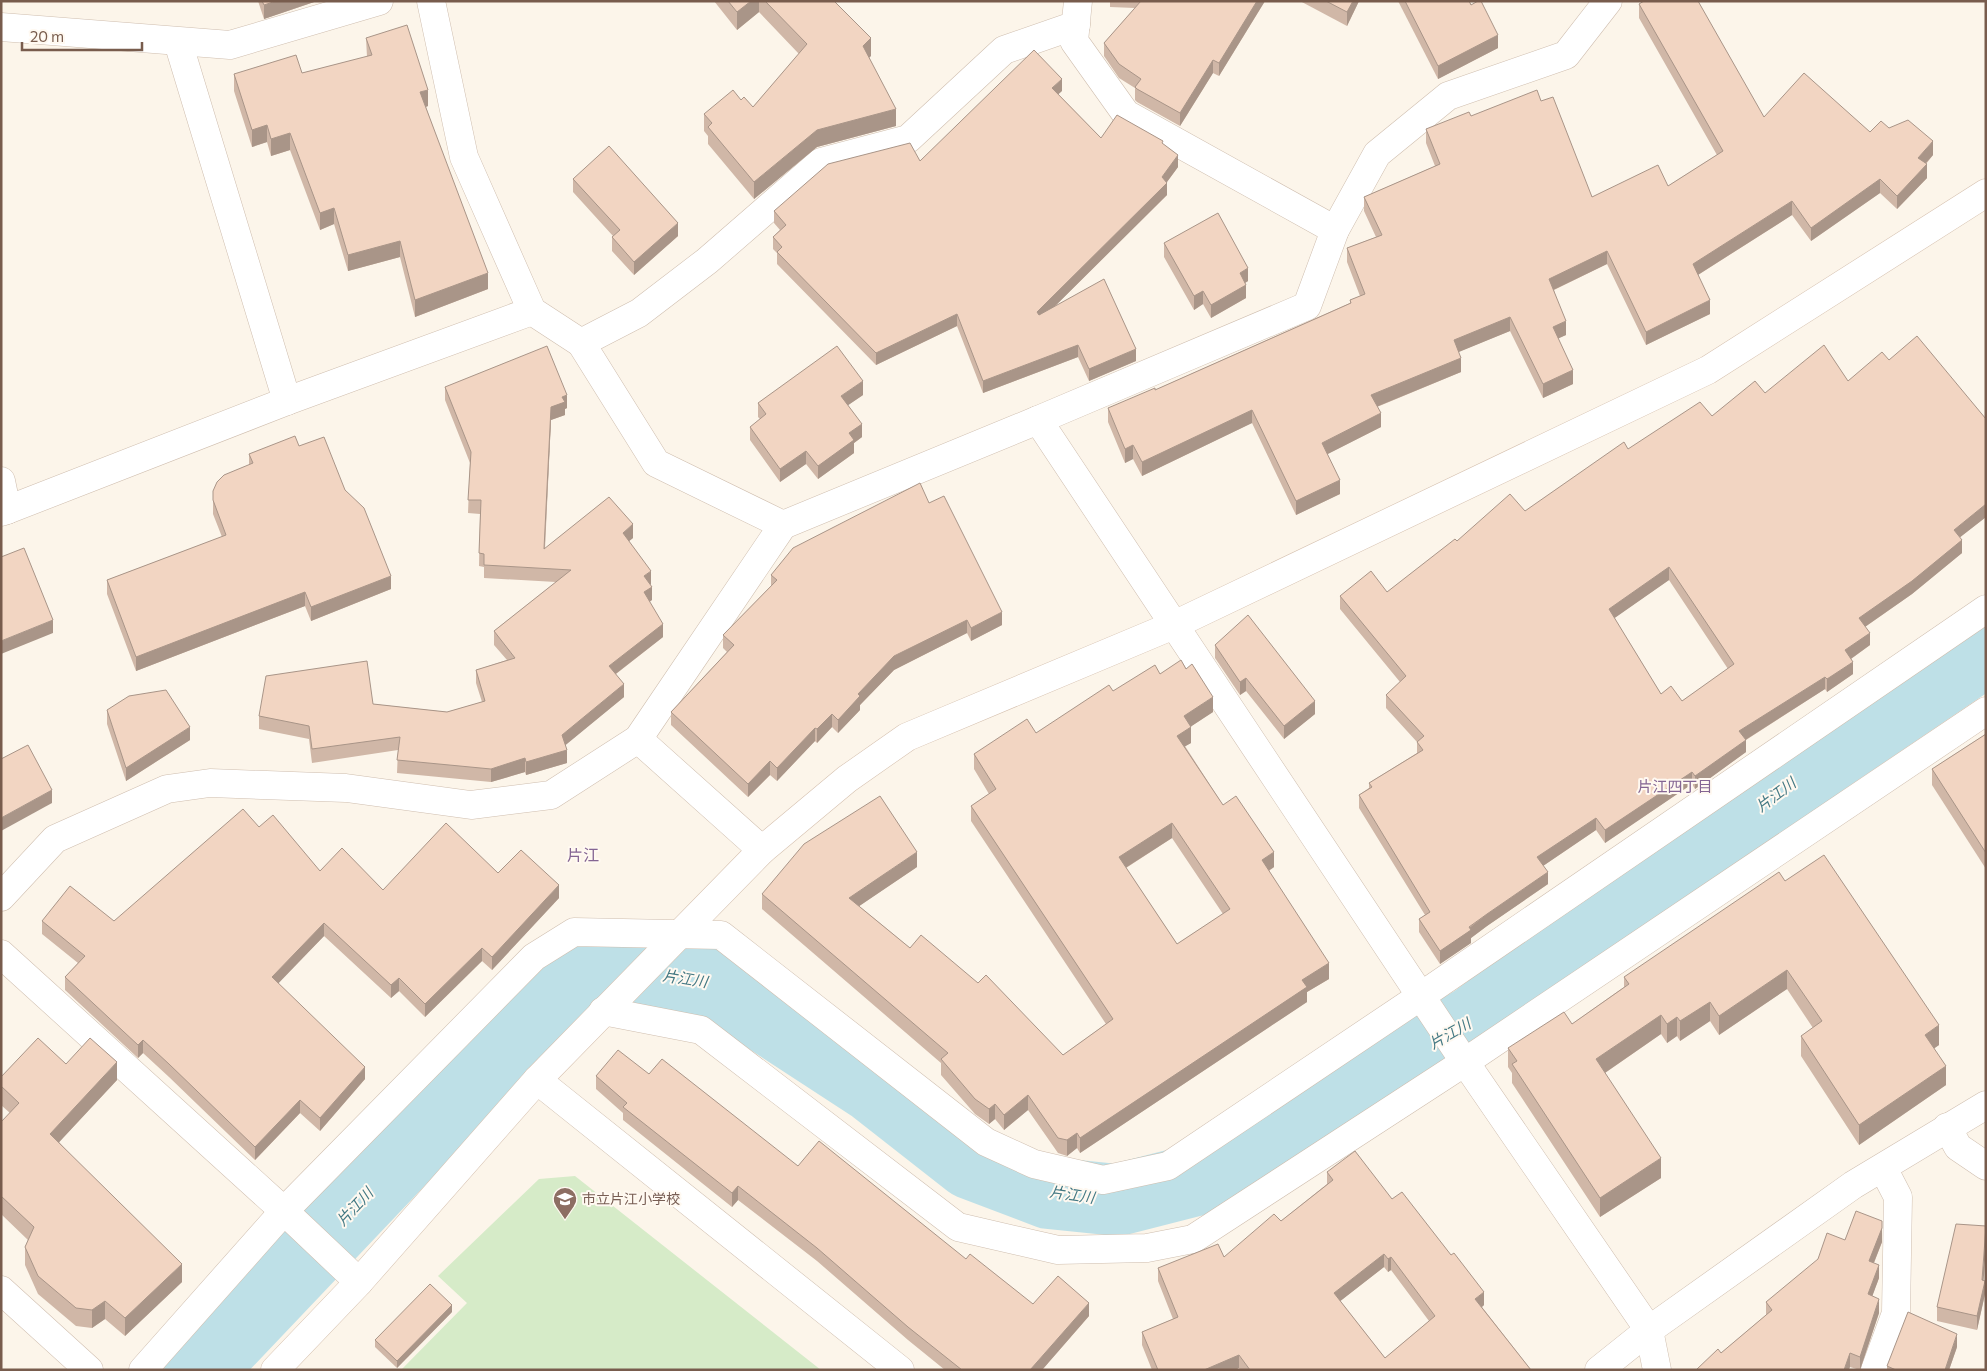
<svg xmlns="http://www.w3.org/2000/svg" width="1987" height="1371" viewBox="0 0 1987 1371" font-family="Commissioner,'Noto Sans JP',sans-serif">
	<rect width="100%" height="100%" fill="#fcf5ea"/>
	<path fill="#d6ebc8" d="M575,1176L821,1370H401L467,1303L438,1276L539,1179Z"/>
	<g fill="none" stroke-linecap="round" stroke-linejoin="round">
		<path stroke="#bee0e7" stroke-width="72" d="M200,1370L584,966L711,981L873,1087L970,1163L1049,1193L1117,1200L1203,1178L1473,1022L1822,761L1986,650"/>
		<g stroke="#cfbeaf" stroke-width="29">
			<g id="street">
				<path d="M1078,1L1074,41L1126,114L1335,230"/>
				<path d="M1,27L230,45L379,1"/>
				<path d="M178,42L287,401"/>
				<path d="M532,311L581,343L656,463L783,525"/>
				<path d="M581,343L639,313L707,261L821,162L908,139L1004,50L1076,25"/>
				<path d="M1038,420L1307,306L1335,230L1377,154L1448,96L1566,55L1608,1"/>
				<path d="M1,481L7,510L1,512"/>
				<path d="M7,510L287,401L532,311L464,157L431,1"/>
				<path d="M638,739L762,850"/>
				<path d="M1,897L55,839L167,789L210,783L346,788L471,805L551,795L638,739L783,525L1038,420L1456,1049L1649,1330L1657,1370"/>
				<path d="M1,954L284,1211L359,1282"/>
				<path d="M603,1011L701,1030L958,1227L1058,1250L1147,1248L1193,1239L1465,1062L1986,711"/>
				<path d="M537,1080L900,1370"/>
				<path d="M1947,1127L1958,1147L1986,1166"/>
				<path d="M1,1290L89,1370"/>
				<path d="M143,1370L284,1211L534,957L574,932L721,935L986,1142L1034,1164L1103,1180L1168,1166L1421,996L1986,609"/>
				<path d="M1599,1370L1649,1330L1853,1185L1986,1105"/>
				<path d="M1875,1370L1896,1313L1898,1197L1883,1168"/>
			</g>
		</g>
		<g stroke="#d5c0af" stroke-width="29">
			<path id="secondary" d="M275,1370L359,1282L537,1080L762,850L847,779L907,737L1174,625L1708,370L1986,193"/>
		</g>
		<use href="#street" stroke="#fff" stroke-width="28"/>
		<use href="#secondary" stroke="#fff" stroke-width="28"/>
	</g>
	<g fill="#d0b7a7" fill-rule="evenodd">
		<path d="M258,1H317L264,19Z"/>
		<path d="M714,1H834L871,56L869,57L896,126L817,147L754,199L708,144V136L704,131V114L741,100L753,107L799,54L759,12L737,30Z"/>
		<path d="M1110,1H1265L1219,76L1213,73L1180,126L1137,102L1135,100V88L1119,78L1104,56V43L1135,8L1110,7Z"/>
		<path d="M1300,1H1359L1347,26Z"/>
		<path d="M1398,1H1469L1498,48L1438,79Z"/>
		<path d="M1639,4L1764,117L1870,132L1889,128L1933,155L1926,164L1927,178L1897,209L1880,193L1811,241L1792,215L1698,275L1710,314L1646,345L1607,264L1554,290L1566,335L1558,338L1573,384L1543,398L1510,331L1458,352L1461,372L1377,407L1381,427L1327,454L1340,494L1296,515L1252,423L1142,476L1133,459L1125,463L1108,422V408L1155,390L1350,303V300L1360,296L1347,262V248L1376,237L1364,211V197L1435,166L1426,143V129L1471,116L1541,101L1592,197L1668,186L1717,155L1639,18Z"/>
		<path d="M366,38L428,106L426,107L488,289L415,317L400,257L348,271L334,224L320,230L290,150L271,156L267,142L252,147L234,91V74L302,73L367,57Z"/>
		<path d="M1062,91L1058,94L1101,138L1163,144L1178,167L1167,182V195L1054,307L1136,361L1089,381L1078,357L983,393L957,326L876,365L777,264V253L773,249V237L780,230L774,223V211L920,161Z"/>
		<path d="M573,179L678,236L634,275L612,251V237L613,236L573,192Z"/>
		<path d="M1164,243L1248,281L1245,283L1246,298L1211,318L1203,304L1194,310L1164,257Z"/>
		<path d="M1889,360L1986,419V517L1960,537L1962,553L1912,594L1865,627L1870,645L1851,659L1853,674L1827,692L1825,689L1746,740V752L1695,789L1692,784L1605,843L1596,830L1543,866L1548,884L1487,926L1471,938V943L1440,964L1419,932V919L1425,915L1359,808V795L1369,788V783L1417,753V742L1386,708V695L1400,682L1340,609V596L1387,592L1457,541L1525,511L1628,449L1712,416L1765,393L1848,381ZM1669,580L1728,669L1682,701L1661,694L1614,618Z"/>
		<path d="M445,387L567,408L565,409V415L551,420L545,549L633,538L629,541L651,584L650,585L652,600L649,601L663,637L616,674L624,697L565,745L567,763L526,775L525,772L491,782L397,773L398,750L312,763L309,739L259,729V716L373,704L447,712L482,702L476,683V670L507,660L494,645V631L556,582L484,578V567L479,566L480,514L468,513L470,463L445,400Z"/>
		<path d="M863,395L848,405L862,437L854,443V453L818,479L806,464L780,482L750,440V427L760,419L758,417V403Z"/>
		<path d="M299,446L345,490L391,589L311,621L305,606L136,671L107,594V580L222,537L213,514V491L249,465V454Z"/>
		<path d="M929,503L1002,625L971,641L967,633L894,670L860,705V710L838,733L832,727L817,743L815,741L777,781L770,775L748,797L671,725V712L727,652L723,648V635L771,586V575Z"/>
		<path d="M1215,645L1315,714L1284,739L1246,691L1240,695L1215,658Z"/>
		<path d="M1160,674L1213,712L1190,727L1191,743L1185,746L1223,805L1274,867L1269,871L1329,979L1307,992V1002L1080,1153L1077,1148L1067,1156L1058,1153L1028,1110L1004,1130L995,1119L989,1124L975,1114L941,1075V1063L762,909V894L917,867L859,906L910,948L1063,1055L1106,1024L971,821V806L989,794L974,769V754L1036,733L1113,691ZM1172,838L1223,914L1177,944L1126,868Z"/>
		<path d="M107,710L190,740L126,781L107,724Z"/>
		<path d="M1986,734V869L1932,785V769Z"/>
		<path d="M259,827L320,871L383,890L498,873L559,898L492,970L482,961L425,1017L399,991L391,998L324,936L278,983L365,1079L320,1131L300,1113L255,1160L169,1077L143,1053L138,1058L65,990V977L78,963L42,934V921H114Z"/>
		<path d="M1785,881L1939,1045L1934,1048L1946,1085L1859,1145L1801,1056V1036L1813,1028L1787,989L1719,1035L1710,1021L1680,1041L1677,1036L1667,1043L1661,1034L1605,1073L1661,1178L1600,1217L1512,1083V1073L1508,1067V1048L1572,1024L1624,987V977Z"/>
		<path d="M66,1064L117,1080L59,1142L182,1282L125,1336L105,1319L92,1328L76,1326L38,1294L25,1265V1247L28,1240L1,1214V1122L10,1113L1,1105V1077Z"/>
		<path d="M649,1074L798,1166L966,1259L1033,1304L1089,1316L1042,1370H945L908,1340L817,1261L738,1200L732,1207L623,1120V1113L596,1089V1076Z"/>
		<path d="M1327,1172L1392,1199L1484,1305L1482,1307L1531,1370H1240L1239,1368L1235,1370H1152L1142,1345V1332L1173,1319L1158,1281V1268L1224,1257L1281,1221L1327,1184ZM1384,1267L1388,1272L1391,1270L1429,1321L1385,1358L1340,1301Z"/>
		<path d="M1845,1240L1882,1242L1874,1263L1879,1278L1872,1296L1879,1313L1860,1370L1850,1367L1721,1353L1766,1315V1302Z"/>
		<path d="M1983,1280L1985,1294L1977,1330L1937,1321V1307Z"/>
		<path d="M452,1312L397,1368L375,1347V1340Z"/>
		<path d="M1957,1347L1949,1370H1887V1366Z"/>
	</g>
	<g fill="#a99588">
		<path d="M276,1H317L264,19V5Z"/>
		<path d="M751,1H759V12L737,30V12Z"/>
		<path d="M1257,1H1265L1219,76V63Z"/>
		<path d="M1353,1H1359L1347,26V12Z"/>
		<path d="M1498,35V48L1438,79V66Z"/>
		<path d="M871,38V56L863,63V46Z"/>
		<path d="M1213,60V73L1180,126V113Z"/>
		<path d="M1062,79V91L1052,100V88Z"/>
		<path d="M428,90V106L420,109V92Z"/>
		<path d="M896,109V126L817,147L754,199V182L817,130Z"/>
		<path d="M267,125V142L252,147V130Z"/>
		<path d="M290,133V150L271,156V139Z"/>
		<path d="M1933,141V155L1918,172V158Z"/>
		<path d="M1178,155V167L1164,186L1167,183V195L1037,324V312L1162,177Z"/>
		<path d="M1927,164V178L1897,209V196Z"/>
		<path d="M1880,179V193L1811,241V228Z"/>
		<path d="M1792,201V215L1693,278V264Z"/>
		<path d="M334,208V224L320,230V213Z"/>
		<path d="M678,223V236L634,275V262Z"/>
		<path d="M400,241V257L348,271V255Z"/>
		<path d="M1607,251V264L1549,292V279Z"/>
		<path d="M1248,268V281L1240,286V273Z"/>
		<path d="M488,273V289L415,317V300Z"/>
		<path d="M1246,285V298L1211,318V305Z"/>
		<path d="M1203,291V304L1194,310V296Z"/>
		<path d="M1710,300V314L1646,345V332Z"/>
		<path d="M957,314V326L876,365V353Z"/>
		<path d="M1510,317V331L1454,354V340Z"/>
		<path d="M1566,321V335L1553,341V327Z"/>
		<path d="M1078,345V357L983,393V381Z"/>
		<path d="M1136,349V361L1089,381V369Z"/>
		<path d="M1461,358V372L1371,409V395Z"/>
		<path d="M1573,370V384L1543,398V384Z"/>
		<path d="M863,381V395L841,410V396Z"/>
		<path d="M567,395V408L565,409V415L551,420L544,563L551,407L562,397Z"/>
		<path d="M1252,410V423L1142,476V462Z"/>
		<path d="M1381,413V427L1322,457V443Z"/>
		<path d="M862,424V437L854,443V453L818,479V466L849,433Z"/>
		<path d="M1133,445V459L1125,463V449Z"/>
		<path d="M806,451V464L780,482V469Z"/>
		<path d="M1340,480V494L1296,515V501Z"/>
		<path d="M1986,504V517L1954,542V530Z"/>
		<path d="M633,524V538L623,546V533Z"/>
		<path d="M1962,540V553L1912,594L1859,631V618Z"/>
		<path d="M1669,567V580L1609,622V609Z"/>
		<path d="M651,571V584L644,590V576Z"/>
		<path d="M391,576V589L311,621V607Z"/>
		<path d="M652,587V600L644,606V592Z"/>
		<path d="M305,592V606L136,671V657Z"/>
		<path d="M1002,612V625L971,641V628Z"/>
		<path d="M53,620V633L1,654V641Z"/>
		<path d="M967,620V633L894,670L860,705V710L838,733V720L858,694L894,656Z"/>
		<path d="M663,624V637L609,679V666Z"/>
		<path d="M1870,633V645L1845,663V650Z"/>
		<path d="M1853,662V674L1827,692V679Z"/>
		<path d="M1825,677V689L1739,744V731Z"/>
		<path d="M1246,678V691L1240,695V682Z"/>
		<path d="M624,684V697L562,748V735Z"/>
		<path d="M1213,697V712L1184,731V716Z"/>
		<path d="M1315,701V714L1284,739V726Z"/>
		<path d="M832,714V727L817,743V729Z"/>
		<path d="M190,727V740L126,781V768Z"/>
		<path d="M1191,727V743L1177,751V736Z"/>
		<path d="M815,728V741L777,781V768Z"/>
		<path d="M1746,740V752L1695,789V776Z"/>
		<path d="M567,750V763L526,775V762Z"/>
		<path d="M525,758V772L491,782V769Z"/>
		<path d="M770,761V775L748,797V784Z"/>
		<path d="M1692,772V784L1605,843V830Z"/>
		<path d="M52,790V803L1,831V818Z"/>
		<path d="M1596,818V830L1537,870V857Z"/>
		<path d="M1172,823V838L1119,872V857Z"/>
		<path d="M917,852V867L849,913V898Z"/>
		<path d="M1274,852V867L1262,875V860Z"/>
		<path d="M1548,872V884L1487,926L1471,938V943L1440,964V951L1487,914Z"/>
		<path d="M559,885V898L492,970V957Z"/>
		<path d="M324,923V936L272,990V977Z"/>
		<path d="M482,948V961L425,1017V1004Z"/>
		<path d="M1329,963V979L1307,992V1002L1080,1153V1138L1302,980Z"/>
		<path d="M1787,970V989L1719,1035V1016Z"/>
		<path d="M399,978V991L391,998V985Z"/>
		<path d="M1710,1002V1021L1680,1041V1021Z"/>
		<path d="M1661,1015V1034L1596,1079V1059Z"/>
		<path d="M1677,1017V1036L1667,1043V1024Z"/>
		<path d="M1939,1025V1045L1925,1055V1035Z"/>
		<path d="M143,1040V1053L138,1058V1045Z"/>
		<path d="M117,1062V1080L50,1152V1134Z"/>
		<path d="M1946,1066V1085L1859,1145V1125Z"/>
		<path d="M365,1067V1079L320,1131V1118Z"/>
		<path d="M1028,1095V1110L1004,1130V1115Z"/>
		<path d="M300,1100V1113L255,1160V1147Z"/>
		<path d="M995,1104V1119L989,1124V1109Z"/>
		<path d="M1077,1133V1148L1067,1156V1140Z"/>
		<path d="M1661,1158V1178L1600,1217V1198Z"/>
		<path d="M738,1186V1200L732,1207V1193Z"/>
		<path d="M1882,1221V1242L1869,1275V1261Z"/>
		<path d="M1986,1232V1246L1983,1290L1985,1281V1294L1977,1330V1316L1982,1280Z"/>
		<path d="M1384,1254V1267L1334,1306V1293Z"/>
		<path d="M1391,1257V1270L1388,1272V1259Z"/>
		<path d="M182,1264V1282L125,1336V1318Z"/>
		<path d="M1879,1265V1278L1868,1308V1294Z"/>
		<path d="M1484,1292V1305L1475,1313V1299Z"/>
		<path d="M1879,1299V1313L1860,1370V1357Z"/>
		<path d="M105,1301V1319L92,1328V1310Z"/>
		<path d="M1089,1303V1316L1042,1370H1030Z"/>
		<path d="M452,1305V1312L397,1368V1361Z"/>
		<path d="M1957,1334V1347L1949,1370H1945Z"/>
		<path d="M1850,1353V1367L1849,1370H1844Z"/>
		<path d="M1239,1355V1368L1235,1370H1204Z"/>
	</g>
	<g fill="#f2d5c2" stroke="#a99588" fill-rule="evenodd">
		<path d="M262,1H276L264,5Z"/>
		<path d="M728,1H751L737,12Z"/>
		<path d="M765,1H834L871,38L863,46L896,109L817,130L754,182L708,127L712,123L704,114L733,90L741,100L744,97L753,107L807,44Z"/>
		<path d="M1141,1H1257L1219,63L1213,60L1180,113L1137,89L1135,87L1141,79L1119,64L1104,43Z"/>
		<path d="M1326,1H1353L1347,12Z"/>
		<path d="M1405,1H1469L1471,5L1478,1H1481L1498,35L1438,66Z"/>
		<path d="M1644,1H1698L1764,117L1804,73L1870,132L1881,121L1889,128L1908,120L1933,141L1918,158L1927,164L1897,196L1880,179L1811,228L1792,201L1693,264L1710,300L1646,332L1607,251L1549,279L1566,321L1553,327L1573,370L1543,384L1510,317L1454,340L1461,358L1371,395L1381,413L1322,443L1340,480L1296,501L1252,410L1142,462L1133,445L1125,449L1108,408L1155,388V390L1351,303L1350,300L1365,294L1347,248L1382,235L1364,197L1440,164L1426,129L1469,112L1471,116L1537,90L1541,101L1553,97L1592,197L1658,165L1668,186L1723,151L1639,4Z"/>
		<path d="M407,25L428,90L420,92L488,273L415,300L400,241L348,255L334,208L320,213L290,133L271,139L267,125L252,130L234,74L296,55L302,73L372,55L366,38Z"/>
		<path d="M1034,50L1062,79L1052,88L1101,138L1117,115L1163,141L1162,143L1178,155L1162,177L1167,183L1037,312L1039,315L1104,279L1136,349L1089,369L1078,345L983,381L957,314L876,353L777,252L782,247L773,237L786,225L774,211L828,164L910,143L920,161Z"/>
		<path d="M609,146L678,223L634,262L612,237L620,230L573,179Z"/>
		<path d="M1218,213L1248,268L1240,273L1246,285L1211,305L1203,291L1194,296L1164,243Z"/>
		<path d="M1917,336L1986,419V504L1954,530L1962,540L1912,581L1859,618L1870,633L1845,650L1853,662L1827,679L1825,677L1739,731L1746,740L1695,776L1692,772L1605,830L1596,818L1537,857L1548,872L1487,914L1469,927L1471,930L1440,951L1419,919L1430,912L1359,795L1372,787L1369,783L1423,750L1417,742L1424,736L1386,695L1406,676L1340,596L1371,571L1387,592L1455,539L1457,541L1510,494L1525,511L1624,442L1628,449L1700,402L1712,416L1755,381L1765,393L1824,345L1848,381L1882,352L1889,360ZM1669,567L1734,664L1682,701L1671,686L1661,694L1609,609Z"/>
		<path d="M547,346L567,395L562,397L565,402L551,407L544,549L609,497L633,524L623,533L651,571L644,576L652,587L644,592L663,624L609,666L624,684L562,735L567,750L526,762L525,758L491,769L397,760L400,737L312,749L309,726L259,716L266,676L367,661L373,704L447,712L485,701L476,670L515,658L494,631L571,570L484,565V554L479,553L481,500H468L471,452L445,387Z"/>
		<path d="M837,346L863,381L841,396L862,424L849,433L854,440L818,466L806,451L780,469L750,427L766,414L758,403Z"/>
		<path d="M295,436L299,446L324,437L345,490L364,508L391,576L311,607L305,592L136,657L107,580L226,535L213,500V491L217,482L224,475L253,463L249,454Z"/>
		<path d="M920,483L929,503L944,496L1002,612L971,628L967,620L894,656L858,694L860,696L838,720L832,714L817,729L815,728L777,768L770,761L748,784L671,712L734,645L723,635L777,580L771,575L793,548Z"/>
		<path d="M24,548L53,620L1,641V557Z"/>
		<path d="M1248,615L1315,701L1284,726L1246,678L1240,682L1215,645Z"/>
		<path d="M1181,660L1186,669L1192,664L1213,697L1184,716L1191,727L1177,736L1223,805L1236,796L1274,852L1262,860L1329,963L1302,980L1307,987L1080,1138L1077,1133L1067,1140L1058,1138L1028,1095L1004,1115L995,1104L989,1109L975,1099L941,1059L948,1053L762,894L804,844L880,796L917,852L849,898L910,948L921,935L978,983L986,975L1063,1055L1113,1019L971,806L996,789L974,754L1027,719L1036,733L1109,685L1113,691L1155,665L1160,674ZM1172,823L1230,909L1177,944L1119,857Z"/>
		<path d="M166,690L190,727L126,768L107,710L129,696Z"/>
		<path d="M1986,734V853L1932,769Z"/>
		<path d="M28,745L52,790L1,818V759Z"/>
		<path d="M243,809L259,827L273,815L320,871L342,848L383,890L446,823L498,873L521,850L559,885L492,957L482,948L425,1004L399,978L391,985L324,923L272,977L365,1067L320,1118L300,1100L255,1147L169,1064L143,1040L138,1045L65,977L85,956L42,921L70,886L114,921Z"/>
		<path d="M1824,855L1939,1025L1925,1035L1946,1066L1859,1125L1801,1036L1822,1021L1787,970L1719,1016L1710,1002L1680,1021L1677,1017L1667,1024L1661,1015L1596,1059L1661,1158L1600,1198L1512,1064L1517,1061L1508,1048L1564,1012L1572,1024L1629,984L1624,977L1779,872L1785,881Z"/>
		<path d="M38,1038L66,1064L90,1038L117,1062L50,1134L182,1264L125,1318L105,1301L92,1310L76,1308L38,1276L25,1247L34,1227L1,1196V1122L19,1103L1,1086V1077Z"/>
		<path d="M618,1050L649,1074L662,1059L798,1166L819,1141L966,1259L970,1254L1033,1304L1058,1276L1089,1303L1030,1370H962L908,1327L817,1248L738,1186L732,1193L623,1107L627,1103L596,1076Z"/>
		<path d="M1355,1151L1392,1199L1402,1192L1451,1255L1454,1253L1484,1292L1475,1299L1531,1370H1250L1239,1355L1204,1370H1158L1142,1332L1178,1317L1158,1268L1218,1244L1224,1257L1274,1214L1281,1221L1333,1180L1327,1172ZM1384,1254L1388,1259L1391,1257L1435,1316L1385,1358L1334,1293Z"/>
		<path d="M1856,1211L1882,1221V1228L1869,1261L1879,1265L1868,1294L1879,1299L1860,1357L1850,1353L1844,1370H1696L1718,1349L1721,1353L1772,1310L1766,1302L1818,1259L1827,1233L1845,1240Z"/>
		<path d="M1956,1224L1986,1226L1982,1280L1985,1281L1977,1316L1937,1307Z"/>
		<path d="M430,1284L452,1305L397,1361L375,1340Z"/>
		<path d="M1908,1312L1957,1334L1945,1370H1896L1887,1366Z"/>
	</g>
	<defs>
		<g id="school-pin" transform="scale(1.25)"><path d="M0 17L-7.5 6A9.5 9.5 0 1 1 7.5 6Z" fill="#8d6e63" stroke="#fff9f1"/><path d="M0-5L7-2L0 1L-7-2ZM-4 1L0 2.5L4 1V4Q0 6-4 4Z" fill="#fff"/></g>
	</defs>
	<g fill-rule="evenodd">
		<use href="#school-pin" x="565" y="1199"/>
	</g>
	<g text-anchor="middle" stroke-width="4" stroke-linejoin="round" paint-order="stroke">
		<g font-size="14" fill="#785e54" stroke="#fff9f1" text-anchor="start">
			<text x="582" y="1204">市立片江小学校</text>
		</g>
		<g font-size="15" fill="#846593" stroke="#fff9f1">
			<text x="1675" y="792">片江四丁目</text>
		</g>
		<g font-size="15" font-style="italic" fill="#437883" stroke="#fff9f1">
			<text transform="translate(1776 795) rotate(-37)" y="5">片江川</text>
			<text transform="translate(685 979) rotate(9)" y="5">片江川</text>
			<text transform="translate(1450 1034) rotate(-30)" y="5">片江川</text>
			<text transform="translate(1072 1195) rotate(8)" y="5">片江川</text>
			<text transform="translate(355 1207) rotate(-47)" y="5">片江川</text>
		</g>
		<g font-size="16" fill="#846593" stroke="#fff9f1">
			<text x="583" y="861">片江</text>
		</g>
	</g>
	<rect width="1987" height="1371" fill="none" stroke="#785c4d" stroke-width="5"/>
	<path d="M22 42v8h120v-8" fill="none" stroke="#785c4d" stroke-width="2.5"/>
	<text x="30" y="42" font-size="15" fill="#785c4d" stroke="#fff9f1" stroke-width="4" paint-order="stroke">20 m</text>
</svg>
